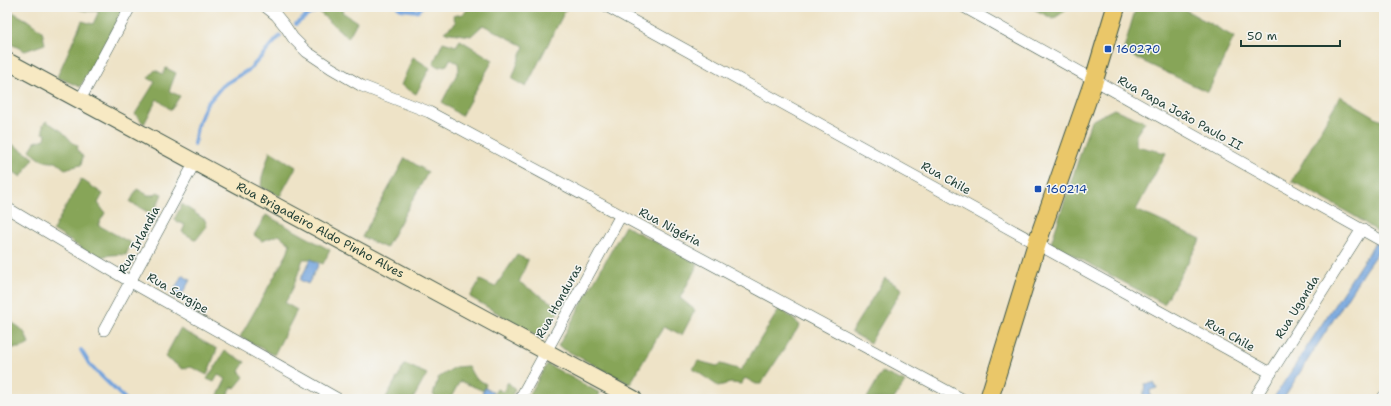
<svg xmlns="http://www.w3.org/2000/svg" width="1391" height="406" viewBox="0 0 1391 406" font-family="'Shantell Sans',sans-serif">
	<rect width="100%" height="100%" fill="#f6f6f2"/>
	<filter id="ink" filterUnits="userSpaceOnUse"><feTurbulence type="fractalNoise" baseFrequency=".025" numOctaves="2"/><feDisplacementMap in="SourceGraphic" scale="8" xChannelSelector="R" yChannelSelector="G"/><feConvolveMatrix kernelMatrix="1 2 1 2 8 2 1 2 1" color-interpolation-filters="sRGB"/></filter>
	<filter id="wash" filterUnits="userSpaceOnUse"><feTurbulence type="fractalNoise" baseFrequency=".012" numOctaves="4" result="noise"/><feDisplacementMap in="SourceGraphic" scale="16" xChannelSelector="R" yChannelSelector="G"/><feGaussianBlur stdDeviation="0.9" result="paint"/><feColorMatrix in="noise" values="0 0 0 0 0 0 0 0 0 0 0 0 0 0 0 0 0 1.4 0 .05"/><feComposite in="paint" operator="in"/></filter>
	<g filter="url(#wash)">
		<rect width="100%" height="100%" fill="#eee3c7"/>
		<g fill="#87a559" stroke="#537146">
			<path d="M78,7H125L80,87L57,77L82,21L93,24L99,11H87L78,9Z"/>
			<path d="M330,7H344L342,12L357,22L348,38L319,12Z"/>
			<path d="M470,7H567L526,87L512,79L524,46L483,25L471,36L444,32L456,23L453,16L463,14Z"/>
			<path d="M1030,7H1071L1053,19Z"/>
			<path d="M1136,7H1180L1234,37L1208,92L1123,52Z"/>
			<path d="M7,9L27,20L42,31L45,44L25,51L7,42Z"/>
			<path d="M460,40L493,60L461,116L442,102L459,70L458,63L450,59L447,65L439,67L433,64L443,42L456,46Z"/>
			<path d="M413,57L430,68L416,94L401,85Z"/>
			<path d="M166,68L176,73L169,91L180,96L171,110L157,99L144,124L135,114L155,82L148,78L155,70L163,74Z"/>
			<path d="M1340,96L1384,122V229L1381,234L1356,217L1292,181Z"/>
			<path d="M1114,109L1145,122L1136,135V146L1166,153L1136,210L1201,239L1164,304L1051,243L1091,121Z"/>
			<path d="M46,121L63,132L72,142L78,146L77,150L81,154L83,157L81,165L65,169L56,162C44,163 37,158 30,150L35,142L45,139L46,134L43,133V125Z"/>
			<path d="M9,142L34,158L21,177L7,167V143Z"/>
			<path d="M270,151L296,167L280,196L261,187L262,177Z"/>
			<path d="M405,158L428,172L386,248L362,237Z"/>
			<path d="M81,179L103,194L98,203L105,213L98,225L131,243L126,255C117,254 105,255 97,258L53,230Z"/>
			<path d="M137,189L148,195H154L157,192L162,194L153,215L130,202Z"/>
			<path d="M182,204L205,220L207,226L196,240L182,232L185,225L174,220Z"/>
			<path d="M266,215L330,250L323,264L311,259H303L293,288L285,303L297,310L274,355L240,337L287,254L290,244L279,235L262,241L254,235Z"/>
			<path d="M625,226L698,264L680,298L695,310L682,335L664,326L630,384L558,346Z"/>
			<path d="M517,255L528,260L519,282L560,308L542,339L470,297L480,280L495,287Z"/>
			<path d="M885,278L902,289L870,343L851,332Z"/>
			<path d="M780,308L800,325L761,384H756L745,378L741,384L731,383L718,386L693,369L698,361L717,366L721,364L741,370Z"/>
			<path d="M7,320C20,327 25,329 29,344C18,351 17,346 7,349Z"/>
			<path d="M180,329L217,349L207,375L191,367L183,369L165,357Z"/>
			<path d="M225,351L245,362L239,371L244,377L235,388L232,387L225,399H216L226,379L218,375L214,382L207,379Z"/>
			<path d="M405,364L427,374L413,399H385Z"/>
			<path d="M547,364L600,393L597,399H527Z"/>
			<path d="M468,366L474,377L486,384L484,391L460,381L450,399H438L433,395L438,378L455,367Z"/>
			<path d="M882,372L905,382L894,399H869L867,398Z"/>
			<path d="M508,382L515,389L510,399H491L497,389L503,392Z"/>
		</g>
		<g fill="#73a4dd" stroke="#497088">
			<path d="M1384,229V243L1365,270L1283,399H1273Z"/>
			<path d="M311,259L319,264L308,284L300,280Z"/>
			<path d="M182,275L190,280L179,300L171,296Z"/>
			<path d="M1154,383L1157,388L1150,390L1151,399H1143L1145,384Z"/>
			<path d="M485,388L493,392L490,399H479Z"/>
		</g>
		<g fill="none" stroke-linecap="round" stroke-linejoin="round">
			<g stroke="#73a4dd" stroke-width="4">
				<path d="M398,7L401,9L418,11L421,7"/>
				<path d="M296,24L308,15L324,7"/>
				<path d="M194,144L197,127L206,105L222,86L250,69L280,36"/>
				<path d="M81,350L90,365L125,399"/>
			</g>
		</g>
	</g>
	<g filter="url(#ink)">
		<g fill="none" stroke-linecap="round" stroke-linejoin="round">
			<g stroke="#3e564a" stroke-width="12">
				<g id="street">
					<path d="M266,7L276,15L285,26L293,38L307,52L331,68L362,86L429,112L962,399"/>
					<path d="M608,7L1271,373"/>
					<path d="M964,7L1384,242"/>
					<path d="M80,100L130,7"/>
					<path d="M7,208L131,282L338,399"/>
					<path d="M104,330L195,162"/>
					<path d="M520,399L621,215"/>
					<path d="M1254,399L1362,229"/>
					<path d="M1383,399L1384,396"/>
				</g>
			</g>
			<g stroke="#3e564a" stroke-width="18">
				<g id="secondary">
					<path id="s1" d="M7,61L634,399"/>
				</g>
			</g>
			<g stroke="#3e564a" stroke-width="20">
				<path id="primary" d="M989,399L1037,243L1094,80L1116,7"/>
			</g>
			<use href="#street" stroke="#fff" stroke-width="11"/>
			<use href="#secondary" stroke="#f7e9c3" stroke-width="16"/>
			<use href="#primary" stroke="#eac769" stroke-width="18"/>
		</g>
	</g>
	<g fill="#1a4fb4" stroke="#f6f6f2" stroke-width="1.5">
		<rect x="1104" y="45" width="8" height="8" rx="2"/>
		<rect x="1034" y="185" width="8" height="8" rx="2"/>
	</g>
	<g text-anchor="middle" stroke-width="3" stroke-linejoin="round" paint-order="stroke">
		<g font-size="12" fill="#164399" stroke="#f6f6f2" text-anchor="start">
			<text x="1116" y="53">160270</text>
			<text x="1046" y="193">160214</text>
		</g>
		<g font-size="12" fill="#1f3d34" stroke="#f6f6f2">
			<text transform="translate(1180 113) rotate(29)" y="4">Rua Papa João Paulo II</text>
			<text transform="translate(946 178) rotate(29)" y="4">Rua Chile</text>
			<text transform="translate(670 227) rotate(28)" y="4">Rua Nigéria</text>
			<text dy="4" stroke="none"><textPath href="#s1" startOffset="356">Rua Brigadeiro Aldo Pinho Alves</textPath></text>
			<text transform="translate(139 240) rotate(-62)" y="4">Rua Irlandia</text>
			<text transform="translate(178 293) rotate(30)" y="4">Rua Sergipe</text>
			<text transform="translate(559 301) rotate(-61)" y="4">Rua Honduras</text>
			<text transform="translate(1297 307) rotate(-58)" y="4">Rua Uganda</text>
			<text transform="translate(1230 335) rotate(29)" y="4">Rua Chile</text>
		</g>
	</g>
	<rect width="1391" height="406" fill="none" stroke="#f6f6f2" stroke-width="24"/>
	<path d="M1241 40v6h99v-6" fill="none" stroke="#1f3d34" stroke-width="2"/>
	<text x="1247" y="40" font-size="12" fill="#1f3d34" stroke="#f6f6f2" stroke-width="3" paint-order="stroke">50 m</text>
</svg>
